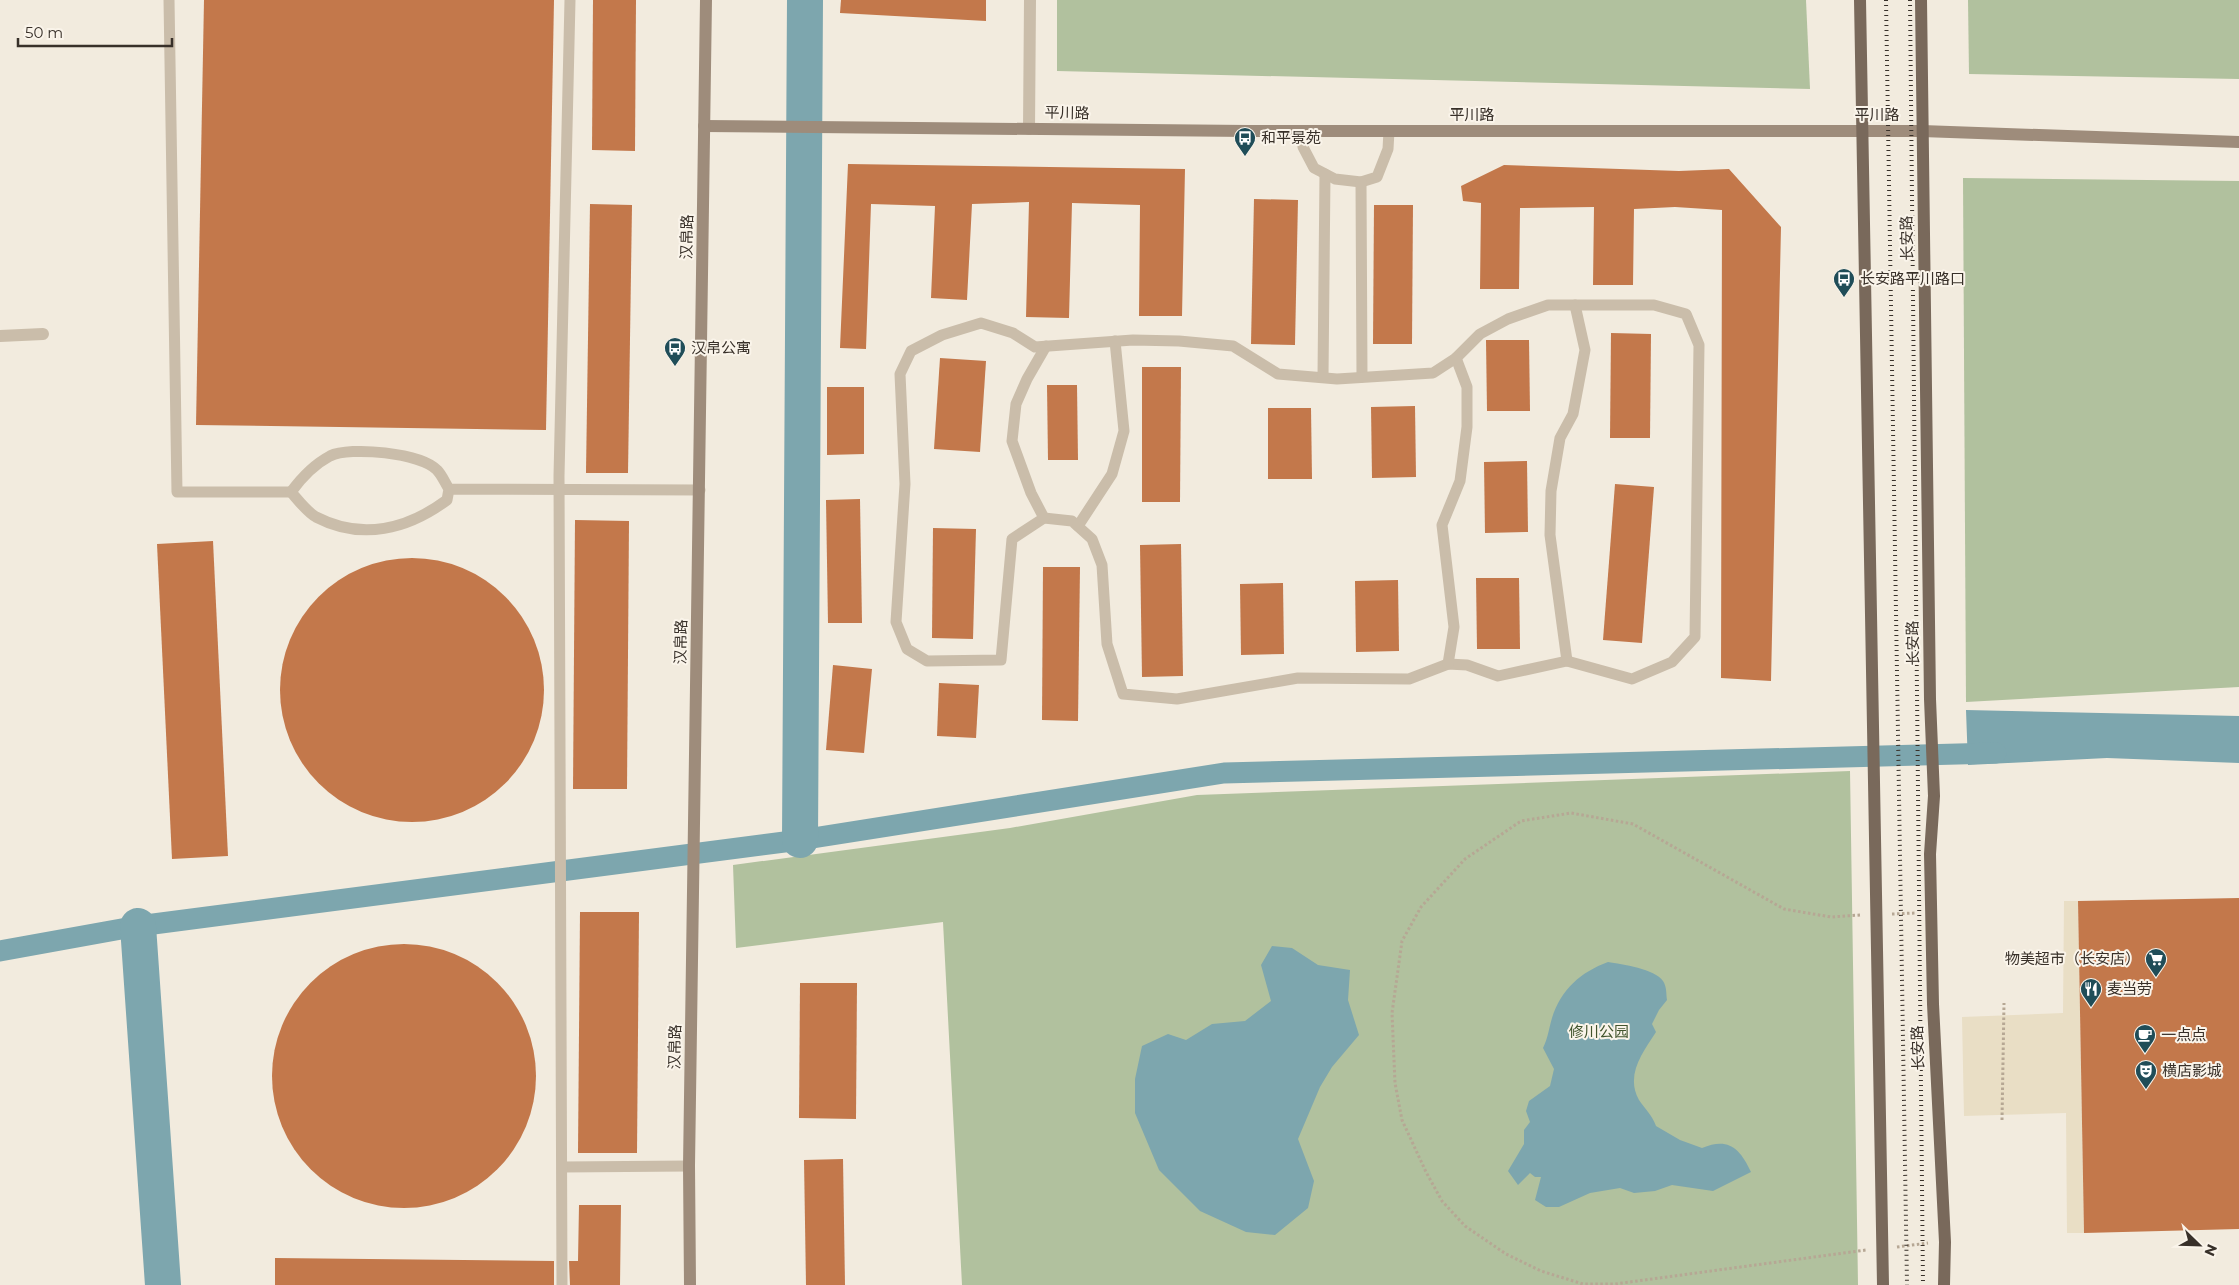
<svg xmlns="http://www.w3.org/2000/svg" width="2239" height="1285" viewBox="0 0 2239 1285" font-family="Montserrat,'Noto Sans SC',sans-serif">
	<rect width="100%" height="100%" fill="#f2ebde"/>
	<g fill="#b1c19e">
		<path d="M1057,0H1806L1810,89L1057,71Z"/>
		<path d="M1968,0H2239V79L1969,74Z"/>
		<path d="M1963,178L2239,181V687L1966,702Z"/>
		<path d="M1850,771L1858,1285H962L943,922L736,948L733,865L1010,828L1197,795Z"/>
	</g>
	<path fill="#e9dec5" d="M2064,901H2078L2084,1233H2067L2066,1113L1964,1116L1962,1017L2063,1013Z"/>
	<g fill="#7da6ae">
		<path d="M1966,710L2239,716V763L2107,758L1968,765Z"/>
		<path d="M1272,946L1292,948L1318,965L1350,970L1348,1000L1359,1035L1332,1067L1320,1087L1298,1139L1314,1181L1308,1208L1275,1235L1246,1232L1200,1211L1159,1170L1135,1113V1079L1142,1046L1168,1034L1186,1040L1212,1024L1245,1021L1271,1001L1261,965Z"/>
		<path d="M1608,962C1622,964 1655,969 1663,981C1667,987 1666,994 1667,1000L1659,1010L1652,1024L1656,1032C1643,1052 1625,1075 1639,1100C1645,1109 1652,1115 1656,1126L1680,1140L1702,1148C1728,1137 1740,1148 1751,1172L1713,1191L1672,1185L1655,1191L1634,1193L1620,1188L1590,1193L1559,1207H1546L1535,1200L1541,1177H1535L1530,1173L1518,1185L1508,1171L1524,1144V1130L1530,1122L1526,1111L1529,1101L1550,1086L1554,1069L1543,1048C1548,1038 1549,1028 1552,1018C1561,989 1581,972 1608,962Z"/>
	</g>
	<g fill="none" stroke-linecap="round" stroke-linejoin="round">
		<path stroke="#7da6ae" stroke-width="21" d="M0,951L138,926L800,840L1224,773L1996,753"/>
		<g stroke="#7da6ae" stroke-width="36">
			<path d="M800,840L805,0"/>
			<path d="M138,926L163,1285"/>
		</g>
	</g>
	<g fill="#c3784b">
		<path d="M204,0H554L546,430L196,425Z"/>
		<path d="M593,0H636L635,151L592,150Z"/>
		<path d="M841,0H986V21L840,13Z"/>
		<path d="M848,164L1185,169L1182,316H1139L1140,205L1072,203L1069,318L1026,317L1029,202L972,204L967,300L931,298L935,206L871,204L866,349L840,348Z"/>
		<path d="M1504,165L1679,171L1729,169L1781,227L1771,681L1721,678L1722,210L1675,207L1634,209L1633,285H1593L1594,207L1520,208L1519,289H1480L1481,203L1463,201L1461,186Z"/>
		<path d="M1254,199L1298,200L1295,345L1251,344Z"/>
		<path d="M590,204L632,205L628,473H586Z"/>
		<path d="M1374,205H1413L1412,344H1373Z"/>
		<path d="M1611,333L1651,334L1650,438H1610Z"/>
		<path d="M1486,340H1529L1530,411H1487Z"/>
		<path d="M940,358L986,361L980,452L934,449Z"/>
		<path d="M1142,367H1181L1180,502H1142Z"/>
		<path d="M1047,385H1077L1078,460H1048Z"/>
		<path d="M827,387H864V454L827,455Z"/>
		<path d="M1415,406L1416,477L1372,478L1371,407Z"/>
		<path d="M1268,408H1311L1312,479H1268Z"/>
		<path d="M1527,461L1528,532L1485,533L1484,462Z"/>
		<path d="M1615,484L1654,487L1642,643L1603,640Z"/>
		<path d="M860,499L862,623H828L826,500Z"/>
		<path d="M575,520L629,521L627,789H573Z"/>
		<path d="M933,528L976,529L973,639L932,638Z"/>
		<path d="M213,541L228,856L172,859L157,544Z"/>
		<path d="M1181,544L1183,676L1142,677L1140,545Z"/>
		<circle cx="412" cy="690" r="132"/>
		<path d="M1043,567H1080L1078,721L1042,720Z"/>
		<path d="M1476,578H1519L1520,649H1477Z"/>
		<path d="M1398,580L1399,651L1356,652L1355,581Z"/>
		<path d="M1283,583L1284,654L1241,655L1240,584Z"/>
		<path d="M833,665L872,669L864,753L826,750Z"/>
		<path d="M939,683L979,685L976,738L937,736Z"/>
		<path d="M2239,898V1229L2084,1233L2078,901Z"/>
		<path d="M580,912H639L637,1153H578Z"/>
		<circle cx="404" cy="1076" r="132"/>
		<path d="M800,983H857L856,1119L799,1118Z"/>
		<path d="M843,1159L845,1285H806L804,1160Z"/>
		<path d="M579,1205H621L620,1285H570L569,1261H578Z"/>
		<path d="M275,1258L554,1261V1285H275Z"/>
	</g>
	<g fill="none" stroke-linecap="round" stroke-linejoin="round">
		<g stroke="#b6a794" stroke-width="3" stroke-dasharray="2.5 2.5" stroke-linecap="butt">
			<path d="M1892,914L1915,913"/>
			<path d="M1860,915L1831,917L1784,909L1633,824L1571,813L1521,821L1465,859L1421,907L1402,941L1392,1013L1395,1083L1402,1120L1426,1172L1442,1201L1465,1226L1506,1254L1541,1271L1583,1284H1615L1866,1250"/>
			<path d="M2002,1120L2004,1003"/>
			<path d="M1897,1247L1928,1243"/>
		</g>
		<g stroke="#cabdaa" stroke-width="11">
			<path d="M169,0L177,492H291"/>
			<path d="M1303,131V147L1314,168L1335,179L1361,182L1377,177L1388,149L1389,131"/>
			<path d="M1361,182L1362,377"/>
			<path d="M1548,305H1654L1686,314L1699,345L1695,637L1672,662L1632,679L1567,661L1498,676L1467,665L1448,664L1409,679L1298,678L1177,699L1123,694L1107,644L1102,565L1092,539L1072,521L1044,518L1012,539L1001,660L927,661L907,649L896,622L905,484L900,374L911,351L942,335L981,323L1013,333L1035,347L1133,340L1179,341L1233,346L1278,374L1337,379L1433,373L1456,358L1480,334L1508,319Z"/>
			<path d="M1323,377L1325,174"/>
			<path d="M449,489L447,500C408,529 362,541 316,517C307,512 298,500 291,492C302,477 313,465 330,456C350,446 421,453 437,470C442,475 445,483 449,489L700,490"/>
			<path d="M1044,518L1031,493L1012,441L1016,404L1027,379L1046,346"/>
			<path d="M1078,526L1112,474L1124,431L1115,341"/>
			<path d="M1567,661L1550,535L1551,491L1560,438L1573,414L1585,350L1575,305"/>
			<path d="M1448,664L1454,627L1442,525L1460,481L1467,427V387L1456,358"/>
			<path d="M563,1167L689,1166"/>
			<path d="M562,1285L559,476L570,0"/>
		</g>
		<g stroke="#cabdaa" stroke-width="12">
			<path d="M1029,129L1030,0"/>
			<path d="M0,336L43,334"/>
		</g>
		<g stroke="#9e8c7b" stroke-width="12">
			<path d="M704,126L1248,131H1922L2239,142"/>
			<path d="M690,1285L689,1166L706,0"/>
		</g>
		<g stroke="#79695b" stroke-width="12">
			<path d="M1860,0L1883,1285"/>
			<path d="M1921,0L1930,699L1934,796L1930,854L1933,1004L1945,1242L1944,1285"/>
		</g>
		<g stroke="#383029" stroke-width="4" stroke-dasharray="1 4" stroke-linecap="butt">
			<path d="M1886,0L1907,1285"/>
			<path d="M1910,0L1923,1285"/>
		</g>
	</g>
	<defs>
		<g id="bus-pin" transform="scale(1.125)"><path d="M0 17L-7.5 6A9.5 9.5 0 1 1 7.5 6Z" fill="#204d58" stroke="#faf4ea"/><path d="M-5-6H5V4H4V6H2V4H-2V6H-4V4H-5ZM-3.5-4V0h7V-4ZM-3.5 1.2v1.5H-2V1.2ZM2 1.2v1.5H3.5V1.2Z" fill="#fff"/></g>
		<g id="supermarket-pin" transform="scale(1.125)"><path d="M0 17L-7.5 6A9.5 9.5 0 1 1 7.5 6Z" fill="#204d58" stroke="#faf4ea"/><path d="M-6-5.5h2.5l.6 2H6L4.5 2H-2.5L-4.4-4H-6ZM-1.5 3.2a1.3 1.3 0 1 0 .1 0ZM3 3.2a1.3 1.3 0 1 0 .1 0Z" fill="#fff"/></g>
		<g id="restaurant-pin" transform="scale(1.125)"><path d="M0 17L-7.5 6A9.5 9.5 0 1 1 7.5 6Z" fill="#204d58" stroke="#faf4ea"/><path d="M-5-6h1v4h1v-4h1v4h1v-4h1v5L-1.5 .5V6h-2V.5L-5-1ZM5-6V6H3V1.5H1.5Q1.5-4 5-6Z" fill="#fff"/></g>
		<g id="cafe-pin" transform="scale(1.125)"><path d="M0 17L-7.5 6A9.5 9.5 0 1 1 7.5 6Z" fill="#204d58" stroke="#faf4ea"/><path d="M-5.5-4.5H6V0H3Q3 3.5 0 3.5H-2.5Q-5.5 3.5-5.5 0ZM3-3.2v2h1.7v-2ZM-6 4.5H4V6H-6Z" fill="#fff"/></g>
		<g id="theatre-pin" transform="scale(1.125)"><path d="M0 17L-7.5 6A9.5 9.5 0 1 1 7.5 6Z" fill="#204d58" stroke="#faf4ea"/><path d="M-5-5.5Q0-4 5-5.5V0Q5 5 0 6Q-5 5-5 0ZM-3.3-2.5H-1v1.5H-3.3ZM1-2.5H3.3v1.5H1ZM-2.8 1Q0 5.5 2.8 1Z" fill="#fff"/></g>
	</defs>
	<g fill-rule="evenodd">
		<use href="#bus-pin" x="1245" y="138"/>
		<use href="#bus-pin" x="1844" y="279"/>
		<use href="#bus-pin" x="675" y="348"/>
		<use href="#supermarket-pin" x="2156" y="959"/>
		<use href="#restaurant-pin" x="2091" y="989"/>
		<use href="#cafe-pin" x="2145" y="1035"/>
		<use href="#theatre-pin" x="2146" y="1071"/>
	</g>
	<g text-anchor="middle" stroke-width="4" stroke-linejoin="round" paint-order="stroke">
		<g font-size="15" fill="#383029" stroke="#faf4ea">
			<text transform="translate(1067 113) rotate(1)" y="5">平川路</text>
			<text x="1472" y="120">平川路</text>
			<text x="1877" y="120">平川路</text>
			<text transform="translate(687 237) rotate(-89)" y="5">汉帛路</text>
			<text transform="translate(1907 238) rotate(-91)" y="5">长安路</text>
			<text transform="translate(681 642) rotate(-89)" y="5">汉帛路</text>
			<text transform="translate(1913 643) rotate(-91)" y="5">长安路</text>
			<text transform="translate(675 1047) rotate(-89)" y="5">汉帛路</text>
			<text transform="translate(1918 1048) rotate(-92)" y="5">长安路</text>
		</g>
		<g font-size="15" fill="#383029" stroke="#faf4ea" text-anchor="start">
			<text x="1261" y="143">和平景苑</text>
			<text x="1860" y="284">长安路平川路口</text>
			<text x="691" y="353">汉帛公寓</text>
			<text x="2140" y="964" text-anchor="end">物美超市（长安店）</text>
			<text x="2107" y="994">麦当劳</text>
			<text x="2161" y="1040">一点点</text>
			<text x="2162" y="1076">横店影城</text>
		</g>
		<g font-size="15" fill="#42552e" stroke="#faf4ea">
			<text x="1599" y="1037">修川公园</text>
		</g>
	</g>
	<g transform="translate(2199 1245) rotate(113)" stroke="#faf4ea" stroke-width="4" paint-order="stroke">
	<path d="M0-4L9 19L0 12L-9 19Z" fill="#383029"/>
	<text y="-8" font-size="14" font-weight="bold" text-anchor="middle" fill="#383029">N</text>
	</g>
	<path d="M18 38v8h154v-8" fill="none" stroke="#383029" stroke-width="2.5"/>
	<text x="25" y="38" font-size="15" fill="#383029" stroke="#faf4ea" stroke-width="4" paint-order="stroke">50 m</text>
</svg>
